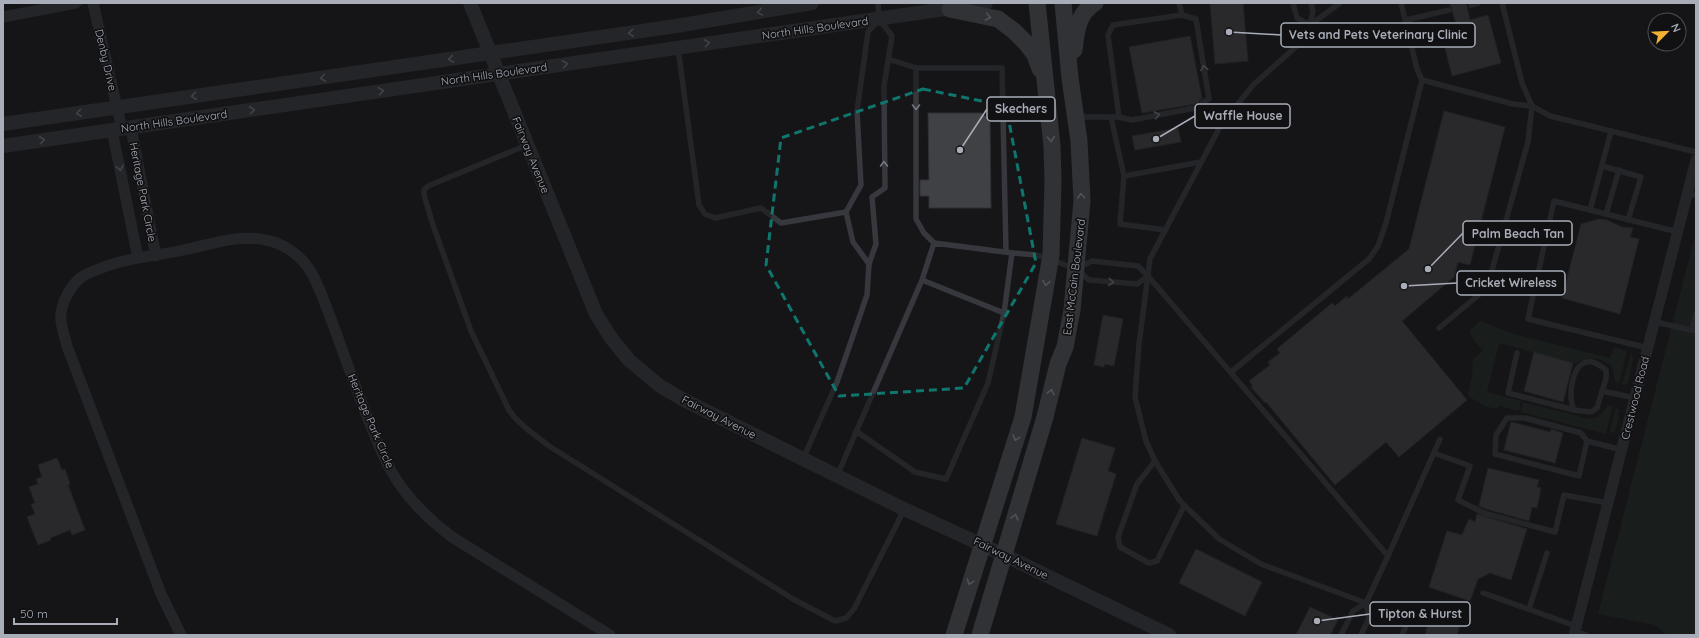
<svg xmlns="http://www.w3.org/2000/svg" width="1699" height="638" viewBox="0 0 1699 638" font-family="Quicksand,sans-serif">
	<rect width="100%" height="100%" fill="#161618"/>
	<g fill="#1e261f">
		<path d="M1696,232V635H1667L1655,625L1598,614Z"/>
		<path d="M1480,321L1517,335L1606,357L1610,358L1614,347L1627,351L1619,384L1615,381C1614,376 1614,372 1612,368C1605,357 1586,356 1576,363H1573L1499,343L1487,392L1521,401L1519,411L1500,406L1496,409L1485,406L1468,396L1472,377L1473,359L1483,351L1471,336L1470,331Z"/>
		<path d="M1631,353L1633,358L1628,383L1622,385Z"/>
		<path d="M1523,402L1590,419L1598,417L1609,405L1613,406L1606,434L1521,412Z"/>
		<path d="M1616,407L1620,411L1617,414L1619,417L1615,431L1609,434Z"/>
	</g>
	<g fill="#404145" stroke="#303034">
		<path d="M1210,3H1243L1248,61L1215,64Z"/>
		<path d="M1450,3H1466L1470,20L1488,15L1501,63L1452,76L1440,28L1456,24Z"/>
		<path d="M1190,36L1202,98L1198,103L1200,106L1203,107L1207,124L1205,125L1197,112L1199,108L1196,104L1142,113L1129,47Z"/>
		<path d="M1444,111L1505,127L1470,265L1458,262L1454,277L1402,321L1467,400L1399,457L1386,442L1335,485L1266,402L1265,403L1251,387L1253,386L1249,381L1270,365L1268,362L1280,353L1277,349L1332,303L1335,306L1347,296L1348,299L1409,249Z"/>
		<path d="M928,113H982L990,121L991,208H929V196H920V180H929Z"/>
		<path d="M1178,128L1181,142L1135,150L1132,136Z"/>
		<path d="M1599,219L1607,220L1622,227L1633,228L1630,237L1639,239L1620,314L1562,298L1581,224Z"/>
		<path d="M1103,315L1123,319L1114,366L1105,364L1104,367L1094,365Z"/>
		<path d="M1534,352L1573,363L1563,402L1524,391Z"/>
		<path d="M1511,422L1550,432L1551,429L1563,433L1555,463L1504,450Z"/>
		<path d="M1082,438L1115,448L1108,471L1116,474L1097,536L1056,524Z"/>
		<path d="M57,458L62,470L65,469L70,484L68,485L85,530L72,535L70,530L50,538L51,540L38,545L27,517L35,514L31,504L35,503L29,487L38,484L36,479L42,477L38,465Z"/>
		<path d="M1488,468L1539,480L1537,487L1541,488L1537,508L1532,507L1529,521L1486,509L1479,506Z"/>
		<path d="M1477,514L1527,529L1511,580L1490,573L1478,579L1470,601L1429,587L1447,531L1462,535L1469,519L1475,522Z"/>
		<path d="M1196,549L1262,582L1245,616L1179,583Z"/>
		<path d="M1310,607L1338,620L1330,635H1296Z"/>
		<path d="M1431,615L1460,625L1457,635H1425Z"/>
	</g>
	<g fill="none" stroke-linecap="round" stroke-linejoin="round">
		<g stroke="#37383d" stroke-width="5.5">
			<path d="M1293,3L1297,18L1310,25L1313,11L1311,3"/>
			<path d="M1401,3L1417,69L1422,80L1513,104L1532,106L1528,142L1487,288L1439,328"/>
			<path d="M1502,3L1522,83L1532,106L1550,116L1696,152"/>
			<path d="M1471,5L1478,3"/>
			<path d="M1182,15L1196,19L1209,99L1202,103"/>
			<path d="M1406,20L1449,10"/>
			<path d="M678,48L699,205L705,214L715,218L761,208L781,223L846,212L861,185L857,111L868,32L877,22"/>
			<path d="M888,59L916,68H1002L1006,252"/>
			<path d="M916,68V219L924,233L934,243"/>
			<path d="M1077,117H1119L1108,35L1113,25L1182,15L1179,3"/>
			<path d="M1111,117L1124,176L1120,224L1166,230"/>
			<path d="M1119,117L1132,120L1195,108"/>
			<path d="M1611,131L1590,210L1554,201L1528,319L1648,348"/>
			<path d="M527,145L428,186L424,190V195L433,225L471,331L509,410L515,418L527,429L549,446L793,599L835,621L846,618L854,609L904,510"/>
			<path d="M1602,166L1641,177L1628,220"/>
			<path d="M1124,176L1201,162"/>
			<path d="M1687,194L1696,195"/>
			<path d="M1590,210L1678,232"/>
			<path d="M846,212L853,242L869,264"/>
			<path d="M1606,214L1619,170"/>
			<path d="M1012,253L1036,255L1050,259L1076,269L1089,280L1137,284L1148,276L1138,266L1092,261L1078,268"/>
			<path d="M1148,276L1388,556L1366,603L1261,564L1219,539L1180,501L1155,461L1146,441L1135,397L1139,344L1150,259L1161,238L1221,125L1253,85L1298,45L1310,25L1340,3"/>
			<path d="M1655,322L1696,331"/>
			<path d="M1692,330L1696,314"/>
			<path d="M1517,353L1508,393L1574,410L1591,412L1597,408L1602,391L1635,398"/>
			<path d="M1231,372L1369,259L1378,246L1386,223L1422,80"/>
			<path d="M1574,410C1567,397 1572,358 1592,362C1597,363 1602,367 1606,370V379L1602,391"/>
			<path d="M856,431L915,472L946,479L988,383L1004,313"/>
			<path d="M1587,441L1581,433L1525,418H1507L1496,435L1495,454L1579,476L1587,441L1622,450"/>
			<path d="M1434,453L1470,466L1458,500L1484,513L1555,532L1564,495L1608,503"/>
			<path d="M803,459L837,382L867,295L869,264L876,244L872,197L885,188L884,86L892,36L879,19L878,3"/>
			<path d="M1155,461L1137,484L1118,537L1120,547L1149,563L1157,561L1184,506"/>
			<path d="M837,476L922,280L1004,313L1012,253L934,243L922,280"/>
			<path d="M1388,556L1440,439"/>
			<path d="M1483,593L1576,626"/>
			<path d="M1529,609L1547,553"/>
			<path d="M1575,631L1586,635"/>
			<path d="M1341,635L1353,611L1366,603L1369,618L1361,635"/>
			<path d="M1402,635L1412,613"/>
		</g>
		<g stroke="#37383d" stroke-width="11">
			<path d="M93,3L122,129"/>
			<path d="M3,17L76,3"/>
			<path d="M131,128L156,256"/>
			<path d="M112,130L138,258"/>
			<path d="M181,635L161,594L67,346C65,338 62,329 61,321C59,308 68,290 77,281C82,275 91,272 99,269C126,257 159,256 188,249C212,244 240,234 265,240C283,243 299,254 309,269C319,283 327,310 334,327C350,371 365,416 385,459C400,492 424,516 452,537L610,635"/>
			<path d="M1574,635L1696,160"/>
		</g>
		<g stroke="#37383d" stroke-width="14">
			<path d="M470,3L596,314L611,338L629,360L660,386L684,400L904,509L1004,555L1169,635"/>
			<path d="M3,124L676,26L812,3"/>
			<path d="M3,146L986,3"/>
		</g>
		<g stroke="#53555c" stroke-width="17">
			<path d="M950,9L998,19L1014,31L1026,43L1035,55L1040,69"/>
			<path d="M1074,50C1076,31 1078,13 1095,3"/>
			<path d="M954,635L1023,417L1051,255L1053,180L1052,146L1037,3"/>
			<path d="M980,635L1045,417L1058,364L1065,347L1072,310L1082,201L1079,141L1070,78L1063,3"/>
		</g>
	</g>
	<defs><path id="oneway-chevron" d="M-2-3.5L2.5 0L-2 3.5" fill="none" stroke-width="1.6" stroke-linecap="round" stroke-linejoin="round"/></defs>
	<g stroke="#757881">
		<use href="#oneway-chevron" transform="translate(760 12) rotate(170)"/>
		<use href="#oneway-chevron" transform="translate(631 33) rotate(172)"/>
		<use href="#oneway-chevron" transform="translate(707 43) rotate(-8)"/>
		<use href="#oneway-chevron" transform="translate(451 59) rotate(172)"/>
		<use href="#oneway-chevron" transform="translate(565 64) rotate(-8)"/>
		<use href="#oneway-chevron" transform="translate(1204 68) rotate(-99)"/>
		<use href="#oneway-chevron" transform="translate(323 78) rotate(172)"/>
		<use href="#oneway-chevron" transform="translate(381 91) rotate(-8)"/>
		<use href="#oneway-chevron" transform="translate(194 96) rotate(172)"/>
		<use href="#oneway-chevron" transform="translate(916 107) rotate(90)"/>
		<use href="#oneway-chevron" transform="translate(252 110) rotate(-8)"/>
		<use href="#oneway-chevron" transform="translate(79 113) rotate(172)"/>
		<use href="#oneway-chevron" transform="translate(1157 115) rotate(-11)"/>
		<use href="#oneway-chevron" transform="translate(42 140) rotate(-8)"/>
		<use href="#oneway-chevron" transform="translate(884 164) rotate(-91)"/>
		<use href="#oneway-chevron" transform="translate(120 168) rotate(78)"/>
		<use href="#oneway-chevron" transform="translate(1111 282) rotate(5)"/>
	</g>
	<g stroke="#979ba6">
		<use href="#oneway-chevron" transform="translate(988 17) rotate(11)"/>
		<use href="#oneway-chevron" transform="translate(1051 139) rotate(86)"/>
		<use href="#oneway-chevron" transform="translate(1081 196) rotate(-93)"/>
		<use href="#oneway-chevron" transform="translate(1046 283) rotate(99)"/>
		<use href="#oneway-chevron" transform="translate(1051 392) rotate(-76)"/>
		<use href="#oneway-chevron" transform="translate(1016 438) rotate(107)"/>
		<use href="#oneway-chevron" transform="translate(1015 517) rotate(-74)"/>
		<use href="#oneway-chevron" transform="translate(970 582) rotate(108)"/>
	</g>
	<path d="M0 0H1699V638H0ZM923,89L1006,106L1036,263L964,388L839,396L766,265L781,138Z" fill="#161618" fill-opacity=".55" fill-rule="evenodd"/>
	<path fill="none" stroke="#0f766e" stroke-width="3" stroke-dasharray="8 5" stroke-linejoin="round" d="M923,89L1006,106L1036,263L964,388L839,396L766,265L781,138Z"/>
	<g text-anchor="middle" stroke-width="3.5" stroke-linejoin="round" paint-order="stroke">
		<g font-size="11" fill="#a8adb8" stroke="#111113">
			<text transform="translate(815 28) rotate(-8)" y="4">North Hills Boulevard</text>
			<text transform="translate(106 60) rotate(77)" y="4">Denby Drive</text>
			<text transform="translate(494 74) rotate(-8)" y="4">North Hills Boulevard</text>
			<text transform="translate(174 121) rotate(-8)" y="4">North Hills Boulevard</text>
			<text transform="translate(531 155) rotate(68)" y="4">Fairway Avenue</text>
			<text transform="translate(143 192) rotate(79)" y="4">Heritage Park Circle</text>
			<text transform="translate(1074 277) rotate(-83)" y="4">East McCain Boulevard</text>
			<text transform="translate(1635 398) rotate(-76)" y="4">Crestwood Road</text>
			<text transform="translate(719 417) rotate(27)" y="4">Fairway Avenue</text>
			<text transform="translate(371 421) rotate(67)" y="4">Heritage Park Circle</text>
			<text transform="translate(1011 558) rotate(26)" y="4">Fairway Avenue</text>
		</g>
	</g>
	<path fill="none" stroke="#a8adb8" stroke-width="1.5" d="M1229 32L1281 35M960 150L987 109M1156 139L1195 116M1428 269L1463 233M1404 286L1457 283M1317 621L1370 614"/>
	<g fill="#a8adb8" stroke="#111113" stroke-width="1.5">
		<circle cx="1229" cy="32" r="4"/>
		<circle cx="960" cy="150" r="4"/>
		<circle cx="1156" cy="139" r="4"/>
		<circle cx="1428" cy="269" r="4"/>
		<circle cx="1404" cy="286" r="4"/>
		<circle cx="1317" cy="621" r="4"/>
	</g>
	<g fill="#111113" stroke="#a8adb8" stroke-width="1.5">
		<rect x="1281" y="23" width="194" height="24" rx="4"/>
		<rect x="987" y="97" width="68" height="24" rx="4"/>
		<rect x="1195" y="104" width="95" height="24" rx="4"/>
		<rect x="1463" y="221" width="109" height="24" rx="4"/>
		<rect x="1457" y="271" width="108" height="24" rx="4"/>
		<rect x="1370" y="602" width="100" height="24" rx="4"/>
	</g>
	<g font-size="12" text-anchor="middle" font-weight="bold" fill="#a8adb8">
		<text x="1378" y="39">Vets and Pets Veterinary Clinic</text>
		<text x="1021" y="113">Skechers</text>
		<text x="1243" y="120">Waffle House</text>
		<text x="1518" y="238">Palm Beach Tan</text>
		<text x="1511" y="287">Cricket Wireless</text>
		<text x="1420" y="618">Tipton &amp; Hurst</text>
	</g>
	<rect width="1699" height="638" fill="none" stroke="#a8adb8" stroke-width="8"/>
	<g transform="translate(1667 32) rotate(66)"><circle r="19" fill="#111113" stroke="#4d4f55"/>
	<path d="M0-3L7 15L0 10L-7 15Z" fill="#f2b134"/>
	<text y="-6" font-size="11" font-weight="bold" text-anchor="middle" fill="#a8adb8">N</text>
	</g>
	<path d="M14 618v6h103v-6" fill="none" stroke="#a8adb8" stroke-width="2"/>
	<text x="20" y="618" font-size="12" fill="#a8adb8" stroke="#111113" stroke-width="3" paint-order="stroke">50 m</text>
</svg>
